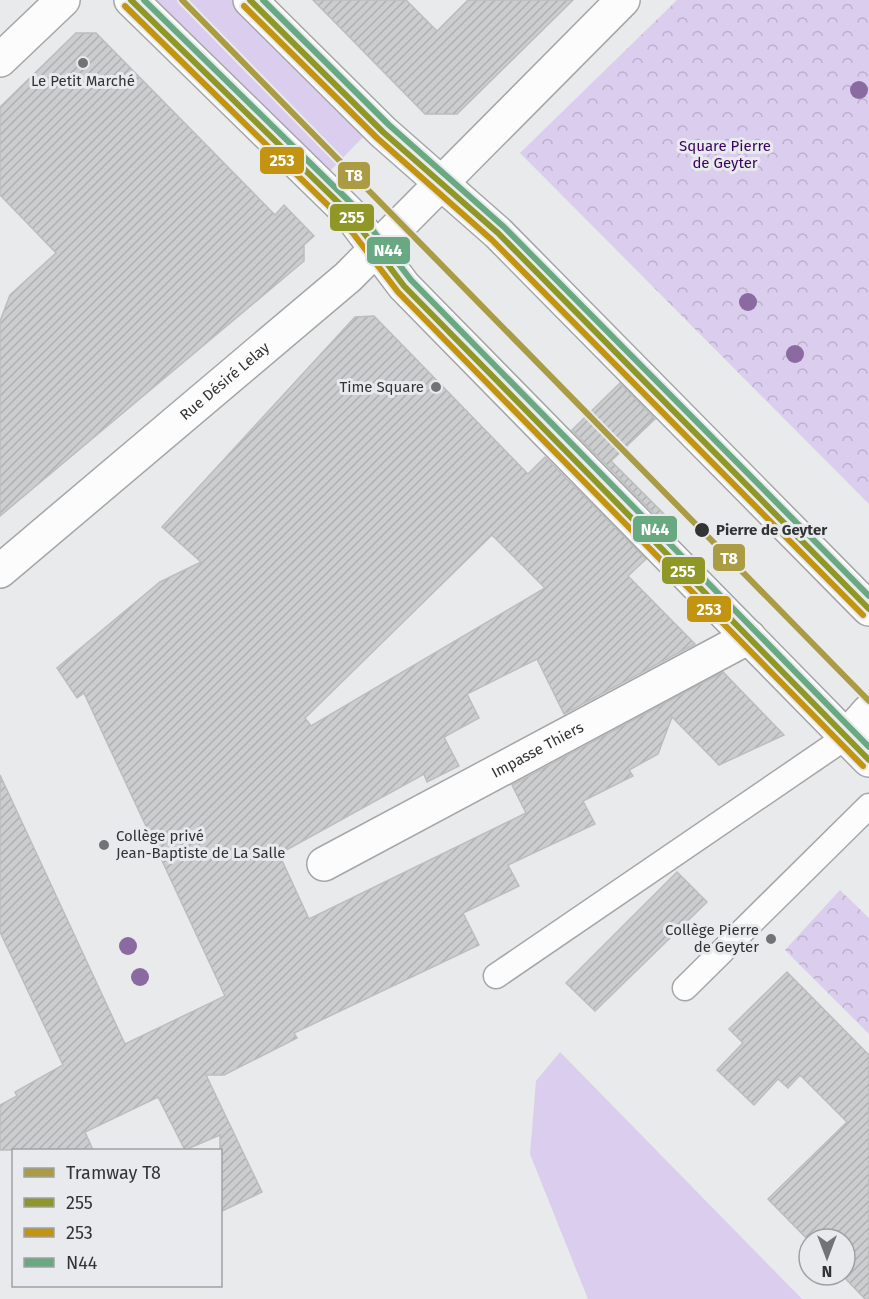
<svg xmlns="http://www.w3.org/2000/svg" width="869" height="1299" viewBox="0 0 869 1299" font-family="'Fira Sans',sans-serif">
	<defs>
		<pattern id="park-crowns" width="20" height="18" patternUnits="userSpaceOnUse" patternTransform="scale(1.5)"><rect width="20" height="18" fill="#dbcded"/><path d="M2 6a3 3 0 1 1 6 0M12 15a3 3 0 1 1 6 0" fill="none" stroke="#bcb0cc"/></pattern>
		<pattern id="building-hatch" width="6" height="6" patternUnits="userSpaceOnUse" patternTransform="scale(1.5)"><rect width="6" height="6" fill="#cccdce"/><path d="M-1 1l2-2M0 6l6-6M5 7l2-2" fill="none" stroke="#b0b0b2"/></pattern>
	</defs>
	<rect width="100%" height="100%" fill="#e9eaec"/>
	<g fill="#dbcded">
		<path d="M149,0H232L367,133L327,174Z"/>
		<path d="M560,1052L802,1299H588L530,1154L536,1081Z"/>
	</g>
	<g fill="url(#park-crowns)">
		<path d="M677,0H869V504L520,153Z"/>
		<path d="M840,890L869,918V1034L785,950Z"/>
	</g>
	<g fill="url(#building-hatch)" stroke="#bcbdbe" stroke-width="1.5" fill-rule="evenodd">
		<path d="M313,0H406L437,31L468,0H573L457,114H425Z"/>
		<path d="M76,33H96L275,215L284,205L314,236L304,245V261L0,516V321L10,295L56,253L0,195V107Z"/>
		<path d="M374,316L528,474L545,457L646,559L628,576L695,644L564,714L537,659L467,694L479,718L444,737L459,766L427,782L424,774L279,854L309,919L526,813L512,785L723,672L784,735L719,765L672,717L658,754L629,770L633,776L583,801L595,824L508,865L519,886L463,913L479,945L294,1033L297,1038L224,1075H206L262,1192L220,1212V1135L185,1150L158,1097L85,1132L93,1150H0V1105L17,1096L15,1092L63,1065L0,932V775L125,1044L225,996L84,693L77,698L57,668L160,582L201,562L162,527L355,317ZM492,535L545,588L311,726L305,718Z"/>
		<path d="M620,383L655,419L611,461L678,528L673,533L572,430Z"/>
		<path d="M677,872L707,902L595,1011L566,983Z"/>
		<path d="M787,972L869,1055V1299H865L842,1275H845V1239H809V1241L768,1199L847,1122L800,1075L788,1088L778,1079L754,1105L717,1070L743,1043L729,1029Z"/>
	</g>
	<g fill="none" stroke-linecap="round" stroke-linejoin="round">
		<g stroke="#a5a6a7" stroke-width="27">
			<g id="service">
				<path d="M496,976L846,737"/>
				<path d="M685,988L869,806"/>
			</g>
		</g>
		<g stroke="#a5a6a7" stroke-width="36">
			<g id="minor">
				<path d="M0,60L63,0"/>
				<path id="s1" d="M0,571L348,277L623,0"/>
				<path d="M846,737L869,711"/>
				<path id="s2" d="M324,864L749,637"/>
			</g>
		</g>
		<g stroke="#a5a6a7" stroke-width="36">
			<g id="tertiary">
				<path d="M131,0L349,213L404,286L869,760"/>
				<path d="M250,0L383,132L498,233L869,609"/>
			</g>
		</g>
		<use href="#service" stroke="#fcfcfc" stroke-width="24"/>
		<use href="#minor" stroke="#fcfcfc" stroke-width="33"/>
		<use href="#tertiary" stroke="#fcfcfc" stroke-width="33"/>
		<g stroke="#e8eaed" stroke-width="10">
			<g id="bus-1">
				<path d="M131,0L349,213L404,286L869,760"/>
				<path d="M250,0L383,132L498,233L869,609"/>
			</g>
		</g>
		<g stroke="#e8eaed" stroke-width="10">
			<g id="bus-2">
				<path d="M125,6L342,219L398,292L863,766"/>
				<path d="M244,6L377,138L492,240L863,615"/>
			</g>
		</g>
		<g stroke="#e8eaed" stroke-width="10">
			<g id="bus-3">
				<path d="M144,0L355,207L411,280L869,747"/>
				<path d="M263,0L389,125L504,227L869,596"/>
			</g>
		</g>
		<use href="#bus-1" stroke="#8f9827" stroke-width="6"/>
		<use href="#bus-2" stroke="#c29410" stroke-width="6"/>
		<use href="#bus-3" stroke="#69a982" stroke-width="6"/>
		<g stroke="#e8eaed" stroke-width="10">
			<path id="tram-1" d="M182,0L869,701"/>
		</g>
		<use href="#tram-1" stroke="#ab9c44" stroke-width="6"/>
	</g>
	<g fill="#8a6aa0">
		<circle cx="859" cy="90" r="9"/>
		<circle cx="748" cy="302" r="9"/>
		<circle cx="795" cy="354" r="9"/>
		<circle cx="128" cy="946" r="9"/>
		<circle cx="140" cy="977" r="9"/>
	</g>
	<g fill="#727374" stroke="#e8eaed" stroke-width="2">
		<circle cx="83" cy="63" r="6"/>
		<circle cx="436" cy="387" r="6"/>
		<circle cx="104" cy="845" r="6"/>
		<circle cx="771" cy="939" r="6"/>
	</g>
	<circle fill="#323334" stroke="#e8eaed" stroke-width="2" cx="702" cy="530" r="8"/>
	<g text-anchor="middle" stroke-width="6" stroke-linejoin="round" paint-order="stroke">
		<g font-size="15" fill="#323334" stroke="#e8eaed" text-anchor="end">
			<text x="83" y="86" text-anchor="middle">Le Petit Marché</text>
			<text x="424" y="392">Time Square</text>
			<text x="116" y="841" text-anchor="start">Collège privé<tspan x="116" dy="17">Jean-Baptiste de La Salle</tspan></text>
			<text x="759" y="935">Collège Pierre<tspan x="759" dy="17">de Geyter</tspan></text>
		</g>
		<g font-size="15" fill="#3c0261" stroke="#e8eaed">
			<text x="725" y="151">Square Pierre<tspan x="725" dy="17">de Geyter</tspan></text>
		</g>
		<g font-size="15" fill="#323334" stroke="#e8eaed">
			<text dy="5" stroke="none"><textPath href="#s1" startOffset="294">Rue Désiré Lelay</textPath></text>
			<text dy="5" stroke="none"><textPath href="#s2" startOffset="242">Impasse Thiers</textPath></text>
		</g>
		<g font-size="15" font-weight="bold" fill="#323334" stroke="#e8eaed" text-anchor="start">
			<text x="716" y="535">Pierre de Geyter</text>
		</g>
	</g>
	<g stroke="#e8eaed" stroke-width="2">
		<rect x="259" y="146" width="46" height="29" rx="6" fill="#c29410"/>
		<rect x="337" y="161" width="34" height="29" rx="6" fill="#ab9c44"/>
		<rect x="329" y="203" width="46" height="29" rx="6" fill="#8f9827"/>
		<rect x="366" y="236" width="45" height="29" rx="6" fill="#69a982"/>
		<rect x="632" y="515" width="46" height="28" rx="6" fill="#69a982"/>
		<rect x="712" y="543" width="34" height="29" rx="6" fill="#ab9c44"/>
		<rect x="661" y="556" width="45" height="29" rx="6" fill="#8f9827"/>
		<rect x="686" y="595" width="46" height="28" rx="6" fill="#c29410"/>
	</g>
	<g font-size="16" text-anchor="middle" font-weight="bold" fill="#fff">
		<text x="282" y="166">253</text>
		<text x="354" y="181">T8</text>
		<text x="352" y="223">255</text>
		<text x="388" y="256">N44</text>
		<text x="655" y="535">N44</text>
		<text x="729" y="564">T8</text>
		<text x="683" y="577">255</text>
		<text x="709" y="615">253</text>
	</g>
	<rect x="12" y="1149" width="210" height="138" fill="#e8eaed" stroke="#9fa1a3" stroke-width="1.5"/>
	<rect x="24" y="1168" width="30" height="9" fill="#ab9c44" stroke="#9fa1a3" stroke-width="1.5"/>
	<text x="66" y="1179" font-size="18" fill="#323334">Tramway T8</text>
	<rect x="24" y="1198" width="30" height="9" fill="#8f9827" stroke="#9fa1a3" stroke-width="1.5"/>
	<text x="66" y="1209" font-size="18" fill="#323334">255</text>
	<rect x="24" y="1228" width="30" height="9" fill="#c29410" stroke="#9fa1a3" stroke-width="1.5"/>
	<text x="66" y="1239" font-size="18" fill="#323334">253</text>
	<rect x="24" y="1258" width="30" height="9" fill="#69a982" stroke="#9fa1a3" stroke-width="1.5"/>
	<text x="66" y="1269" font-size="18" fill="#323334">N44</text>
	<g transform="translate(827 1257) rotate(180)"><circle r="28" fill="#e8eaed" stroke="#9fa1a3" stroke-width="1.5"/>
	<path d="M0-4.5L10 22L0 15L-10 22Z" fill="#727374"/>
	<text y="-9" font-size="16" font-weight="bold" text-anchor="middle" fill="#323334">N</text>
	</g>
</svg>
